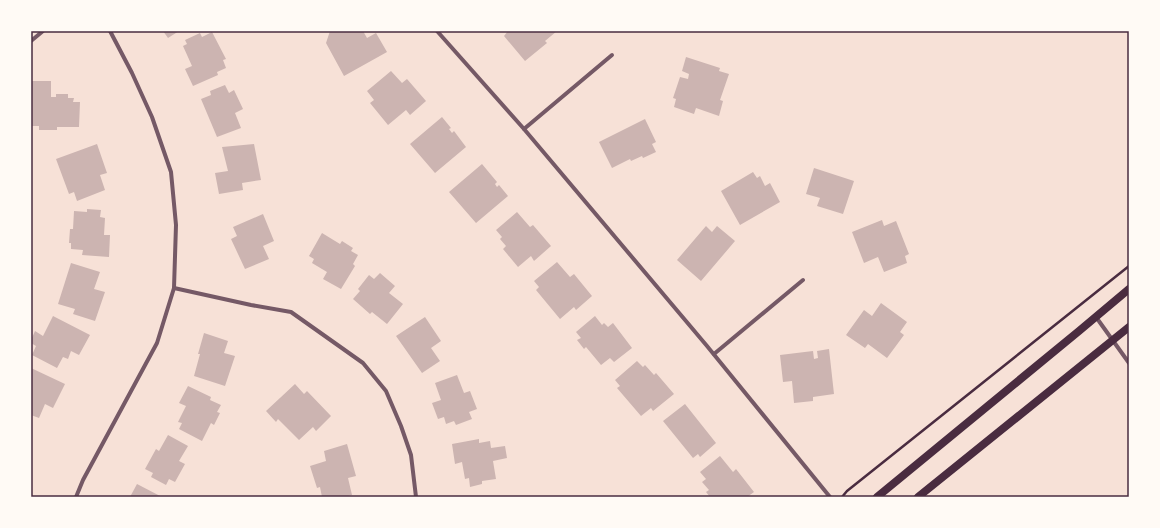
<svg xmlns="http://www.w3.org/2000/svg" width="1160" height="528" viewBox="0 0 1160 528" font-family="Rubik,sans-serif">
	<rect width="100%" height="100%" fill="#f7e1d7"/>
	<g fill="#ccb4b1">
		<path d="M163,31H179L168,38Z"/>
		<path d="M330,31H363L367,38L376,33L387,52L344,76L326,43Z"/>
		<path d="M508,31H557L545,41L547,43L525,61L504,36Z"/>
		<path d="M212,32L226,59L223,60L226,68L217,72L218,75L193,86L185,69L192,66L183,46L187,44L185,40L200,33L202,37Z"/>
		<path d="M686,57L720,68L719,71L729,74L720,100L723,101L719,116L696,108L694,114L674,107L676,99L673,98L680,77L688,79L689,74L682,71Z"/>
		<path d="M391,71L402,83L407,79L426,101L410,115L406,110L388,125L370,103L374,100L367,91Z"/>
		<path d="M31,81H51V97H56V94H68V98H74L73,102H80L79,127H57V130H39V126H31Z"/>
		<path d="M225,85L229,93L234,90L243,109L235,113L241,128L217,137L201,99L211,95L210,91Z"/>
		<path d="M442,117L451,128L449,129L452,133L454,131L466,147L435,173L410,144Z"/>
		<path d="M645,119L656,142L652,144L656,152L643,158L642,156L631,161L630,159L612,168L599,142Z"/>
		<path d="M97,144L107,173L100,175L105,190L77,201L74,192L69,194L56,159Z"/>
		<path d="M254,144L261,180L242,183L243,190L219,194L215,173L228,171L222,147Z"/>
		<path d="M482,164L497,182L495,184L497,187L499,185L508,196L476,223L449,192Z"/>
		<path d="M814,168L854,181L843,214L817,206L820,198L806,194Z"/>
		<path d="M753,172L757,178L760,176L765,186L770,183L780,202L740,225L721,191Z"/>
		<path d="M87,209L101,210L100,217L105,218L104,235H110L109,257L82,255L83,250L71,249V243H69L70,229H73L74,211L87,212Z"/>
		<path d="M517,212L530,227L533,225L551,246L534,261L531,256L518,267L503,249L506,246L500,239L502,237L496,230Z"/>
		<path d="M263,214L274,241L263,246L269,259L245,269L231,239L237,236L233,227Z"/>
		<path d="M882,220L884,226L896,221L909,254L905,256L907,263L884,272L878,257L864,263L852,232Z"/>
		<path d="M706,226L712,232L717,226L735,241L701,281L677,260Z"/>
		<path d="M322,233L340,244L342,241L353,248L351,251L358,255L353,264L355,266L341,289L323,279L327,272L312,263L314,259L309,256Z"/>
		<path d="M557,262L570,277L574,274L592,296L576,310L574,307L560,319L536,290L539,287L534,281Z"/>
		<path d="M71,263L100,272L94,289L105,292L95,321L73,314L75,309L58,304Z"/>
		<path d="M380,273L395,286L389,293L403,304L387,324L372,312L370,314L353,299L360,291L358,289L369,275L374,279Z"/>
		<path d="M881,303L907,322L900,332L904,335L887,358L868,344L865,348L846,335L864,310L872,316Z"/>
		<path d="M53,316L90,335L79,355L71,351L68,359L63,357L57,368L32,355L36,346L31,343V340L35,331L43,336Z"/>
		<path d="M595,316L602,325L604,323L608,327L613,323L632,348L614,362L610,358L601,365L586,347L584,349L577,340L581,338L576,332Z"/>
		<path d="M425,317L441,341L431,348L440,361L422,373L396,336Z"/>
		<path d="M204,333L228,341L224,353L235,356L225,386L194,376L200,354H198Z"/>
		<path d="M829,349L834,394L813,397V401L794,403L792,381L783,382L780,355L813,351L814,359L818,358L817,351Z"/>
		<path d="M637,361L643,367L645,365L654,375L656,373L674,394L653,411L651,408L641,416L617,388L620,386L615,380Z"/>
		<path d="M31,368L65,384L53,408L45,404L39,418L31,415Z"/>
		<path d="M457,375L464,393L470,391L477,409L469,412L472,419L456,425L454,421L446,424L444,417L438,419L432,403L441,400L435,383Z"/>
		<path d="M295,384L304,394L307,391L331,416L316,431L313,427L299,440L278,419L276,422L266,411Z"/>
		<path d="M188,386L211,397L210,400L221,405L217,412L220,413L214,425L211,423L202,441L179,429L182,423L178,422L186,406L179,403Z"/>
		<path d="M685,404L716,443L700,457L698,454L693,458L663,421Z"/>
		<path d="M168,435L188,446L179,461L185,464L175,482L169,479L166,485L151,477L153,473L145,469L156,449L159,451Z"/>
		<path d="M479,439V443L490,441L491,448L505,446L507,458L493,461L496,479L482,481V484L470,487L469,478L465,479L462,462L455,464L452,444Z"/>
		<path d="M347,444L356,476L348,478L352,495L345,497H322L320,487L317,488L310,466L326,461L324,451Z"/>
		<path d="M720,456L733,472L736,469L754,492L747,497H710L706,492L709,490L702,482L706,479L700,472Z"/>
		<path d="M137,484L162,497H130Z"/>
	</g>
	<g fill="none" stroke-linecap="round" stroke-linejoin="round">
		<path stroke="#4a2c40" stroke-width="2.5" d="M842,497L847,491L1129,266"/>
		<g stroke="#755966" stroke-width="4">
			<path d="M437,31L524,129L707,346L830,497"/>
			<path d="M31,41L43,31"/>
			<path d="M524,129L612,55"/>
			<path d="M174,288L251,305L291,312L363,363L386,391L401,426L411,455L416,497"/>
			<path d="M1096,317L1129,363"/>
			<path d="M714,354L803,280"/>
			<path d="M76,497L83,480L157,343L174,288L176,225L171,172L152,117L132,73L110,31"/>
		</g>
		<g stroke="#4a2c40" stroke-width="8">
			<path d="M877,497L1079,331L1129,289"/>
			<path d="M918,497L1129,327"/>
		</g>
	</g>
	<rect width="1160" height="528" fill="none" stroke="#fffaf5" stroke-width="64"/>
	<rect x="32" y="32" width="1096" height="464" fill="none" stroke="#4a2c40" stroke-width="1.5"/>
</svg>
